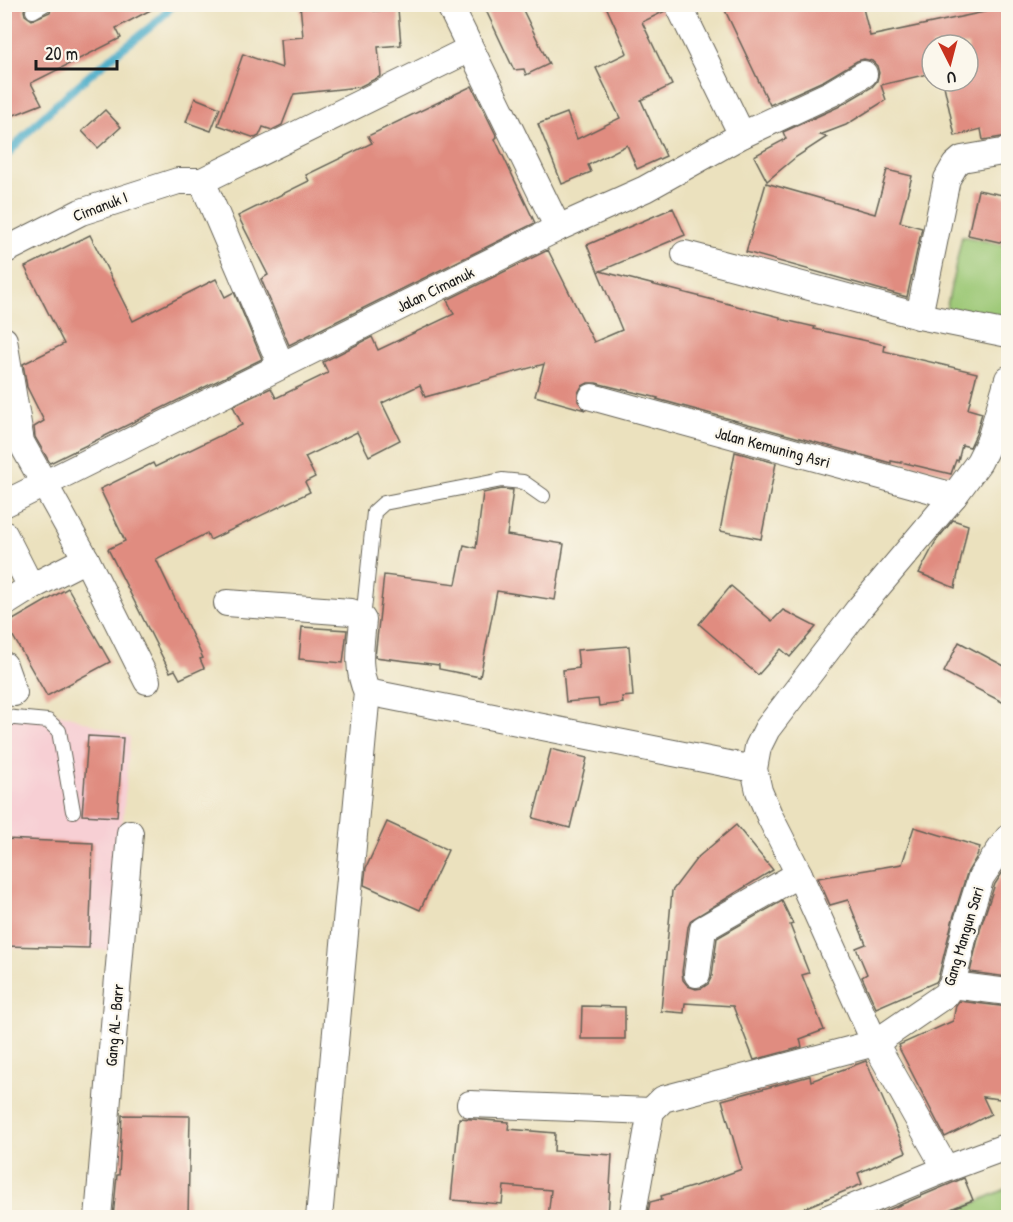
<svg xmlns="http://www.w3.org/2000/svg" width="1013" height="1222" viewBox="0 0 1013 1222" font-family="'Patrick Hand',sans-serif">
	<rect width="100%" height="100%" fill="#fbf7ec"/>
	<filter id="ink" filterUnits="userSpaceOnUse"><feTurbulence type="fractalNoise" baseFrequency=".0167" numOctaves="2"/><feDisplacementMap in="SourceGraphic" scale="12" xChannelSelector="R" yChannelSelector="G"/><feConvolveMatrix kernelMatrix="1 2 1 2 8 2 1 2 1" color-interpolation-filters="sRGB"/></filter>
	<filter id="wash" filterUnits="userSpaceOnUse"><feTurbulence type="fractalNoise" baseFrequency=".008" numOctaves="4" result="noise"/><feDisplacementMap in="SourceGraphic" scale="24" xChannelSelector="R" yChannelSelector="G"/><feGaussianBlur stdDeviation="1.35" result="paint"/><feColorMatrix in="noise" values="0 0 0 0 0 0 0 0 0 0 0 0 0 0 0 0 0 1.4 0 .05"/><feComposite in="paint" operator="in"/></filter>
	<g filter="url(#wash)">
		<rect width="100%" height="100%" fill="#ebe1be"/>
		<path fill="#f7cfd4" d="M5,707L66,715L130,737L112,950L5,948Z"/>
		<g fill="#9cc876" stroke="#5c7249" stroke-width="1.5">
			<path d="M962,236L1008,246V307L1005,322L946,310Z"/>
			<path d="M1008,1188V1217H943Z"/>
		</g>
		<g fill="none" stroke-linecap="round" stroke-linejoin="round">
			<path stroke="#48acc8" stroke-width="8" d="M4,159C36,120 75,87 113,56C134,39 156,25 174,4"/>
		</g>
		<g id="blocks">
			<g fill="#e08c80">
				<path d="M4,4H27L24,10L25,15L32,20L50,12L54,4H162L116,28L121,38L31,83L42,104L4,119Z"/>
				<path d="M300,4H373L374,11L398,9L401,45L378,47L381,76L359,87L294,94L282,125L272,130L263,127L259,136L255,138L218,125L243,54L282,68L280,39L303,37Z"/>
				<path d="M483,4H520L549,64L526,75L524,69L514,70Z"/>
				<path d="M605,4H663L665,11L642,22L672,85L641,100L666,156L637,169L627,145L588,165L591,172L562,184L538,124L567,113L577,139L620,118L596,68L627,53Z"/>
				<path d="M722,4H862L870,36L1008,7V136L983,140L981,129L955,136L943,81H968V45H932V73L881,85L886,100L846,125L820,135L827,137L796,157L767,181L754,156L786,139L783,132L838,107L872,87L877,81L879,73L877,66L872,61L864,59L857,61L825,80L770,105Z"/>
				<path d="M472,86L497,137L495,139L535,223L289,345L261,279L268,275L238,216L309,181L306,175L372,143L368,136Z"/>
				<path d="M195,98L220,108L211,131L186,122Z"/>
				<path d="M105,110L121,127L98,148L82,131Z"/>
				<path d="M887,170L912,176L900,222L922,228L907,297L746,252L766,183L875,214Z"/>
				<path d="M978,190L1008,196V244L968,235Z"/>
				<path d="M673,208L685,235L600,271L780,317V319L815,327L814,329L885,345L884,351L977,373L968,409L982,413L976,434L970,447L962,445L958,461L956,460L951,474L901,462V463L891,461V463L657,399L658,398L596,383H588L582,386L578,393V401L585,410L535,396L544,364L425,397L420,385L382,403L400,440L369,456L357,432L305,457L315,477L305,482L310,492L210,540L207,533L156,559L203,658L200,659L204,668L180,679L175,670L170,672L108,549L125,541L100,489L153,463L155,467L242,425L233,406L271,388L276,398L328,373L323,362L372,337L378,350L454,314L447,300L548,250L594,342L622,330L587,245Z"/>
				<path d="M90,235L133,321L216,279L225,297L234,292L262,359L50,463L35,437L34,427L44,421L27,387L23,364L64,344L25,267Z"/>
				<path d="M735,452L776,463L761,539L720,531Z"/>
				<path d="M502,489L513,490L507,535L564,544L555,600L497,591L480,677L439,669V665L375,657L384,575L456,584L464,545L476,548L483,493Z"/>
				<path d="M953,520L968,525L955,588L919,573L936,541Z"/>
				<path d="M731,586L772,621L783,610L816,627L790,657L781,649L758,675L699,624Z"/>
				<path d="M68,588L110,662L47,696L6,624Z"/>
				<path d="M302,627L347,630L343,663L299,659Z"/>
				<path d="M959,642L1008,668V705L944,672Z"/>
				<path d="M629,646L633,696L622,697L623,703L599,706L598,699L566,702L563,670L579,668L577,650Z"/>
				<path d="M88,736L123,738L117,817L82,815Z"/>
				<path d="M551,749L587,758L570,828L533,818Z"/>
				<path d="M387,822L448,850L420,910L364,885L366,868Z"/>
				<path d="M736,825L773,870L691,920L688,927L682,972L683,980L688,986L696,989L702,988L708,984L712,976L717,938L782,901L793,924L790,925L809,973L802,975L824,1030L800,1039L802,1047L754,1060L733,1006L685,1003L684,1013L661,1011L672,891L697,858Z"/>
				<path d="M914,827L980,847L976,858L967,873L953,918L938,979L936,982L876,1008L862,977L867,974L856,948L866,944L848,900L830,905L818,878L902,864Z"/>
				<path d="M4,839L93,843L89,948L4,946Z"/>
				<path d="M1008,864V977L970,972L981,926L995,884Z"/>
				<path d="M959,1001L1008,1007V1100L983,1097L991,1114L945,1137L899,1048L900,1047L899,1045L953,1021L956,1005Z"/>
				<path d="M582,1006L625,1007V1039H581Z"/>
				<path d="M866,1061L906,1152L858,1173L862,1184L780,1218H767L765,1213L749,1218H647L650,1202L662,1199L661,1196L695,1186L742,1169L722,1100L810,1076L811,1081Z"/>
				<path d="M122,1115L190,1116L188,1218H113L117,1175H119Z"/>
				<path d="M459,1118L509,1122L508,1129L555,1133L554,1151L612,1155L608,1218H548L551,1190L504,1186L502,1204L451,1200Z"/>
				<path d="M964,1178L973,1200L929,1218H869Z"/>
			</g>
		</g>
	</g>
	<g filter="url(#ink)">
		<use href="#blocks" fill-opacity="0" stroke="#646155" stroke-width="1.5"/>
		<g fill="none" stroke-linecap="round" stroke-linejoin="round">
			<g stroke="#646155" stroke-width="16">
				<g id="service">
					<path d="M33,11L45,4"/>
					<path d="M363,620L374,512L384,503L502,480L523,482L543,496"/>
					<path d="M4,717L48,721L59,731L73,811"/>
				</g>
			</g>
			<g stroke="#646155" stroke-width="28">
				<g id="minor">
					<path d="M449,4L558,228"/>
					<path d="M678,4L742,135"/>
					<path d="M4,251L81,212L178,181H202"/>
					<path d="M685,254L919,316L1008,334"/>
					<path d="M919,316L947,179L955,165L962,159L1008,151"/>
					<path d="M4,340L21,442L86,559L147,681"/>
					<path d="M281,365L202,181L470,49"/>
					<path d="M592,397L954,496"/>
					<path d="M4,504L558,228L645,189L742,135L832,93L864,74"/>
					<path d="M4,534L31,587"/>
					<path d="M227,603L351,612L359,615L363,620C361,645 356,669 367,692L754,769"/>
					<path d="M4,604L31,587L86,559"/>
					<path d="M4,665L14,693"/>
					<path d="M697,974L703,929L799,874"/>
					<path d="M952,985L1008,992"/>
					<path d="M470,1104L651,1111"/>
					<path d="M946,1169L875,1043L799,874L770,817L759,791L754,769L758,747L767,729L858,610L954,496L979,462L990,440L1008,379"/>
					<path d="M98,1218L130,833"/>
					<path d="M319,1218L367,692"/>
					<path d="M632,1218L651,1111L663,1099L875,1043L945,995L952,985L967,922L981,877L1008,838"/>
					<path d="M828,1218L946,1169L1008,1146"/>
				</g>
			</g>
			<use href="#service" stroke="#fff" stroke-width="14"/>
			<use href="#minor" stroke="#fff" stroke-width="26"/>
		</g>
	</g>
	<g text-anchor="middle" stroke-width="4.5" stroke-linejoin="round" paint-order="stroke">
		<g font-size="16" fill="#1c1c1c" stroke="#fbf7ec">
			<text transform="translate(100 206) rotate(-21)" y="6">Cimanuk I</text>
			<text transform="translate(435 289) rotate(-26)" y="6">Jalan Cimanuk</text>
			<text transform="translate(773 447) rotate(15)" y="6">Jalan Kemuning Asri</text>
			<text transform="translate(963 936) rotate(-73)" y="6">Gang Mangun Sari</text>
			<text transform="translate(114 1025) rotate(-85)" y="6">Gang AL- Barr</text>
		</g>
	</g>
	<rect width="1013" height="1222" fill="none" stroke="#fbf7ec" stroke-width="24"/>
	<g transform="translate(950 63) rotate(174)"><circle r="28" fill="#fbf7ec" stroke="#a29f99" stroke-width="1.5"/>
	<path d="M0-4.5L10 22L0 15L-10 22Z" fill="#c8321e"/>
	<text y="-9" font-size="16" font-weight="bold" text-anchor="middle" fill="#1c1c1c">U</text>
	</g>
	<path d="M36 60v9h81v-9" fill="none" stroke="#1c1c1c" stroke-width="3"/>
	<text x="45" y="60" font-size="18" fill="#1c1c1c" stroke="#fbf7ec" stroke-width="4.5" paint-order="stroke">20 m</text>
</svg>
